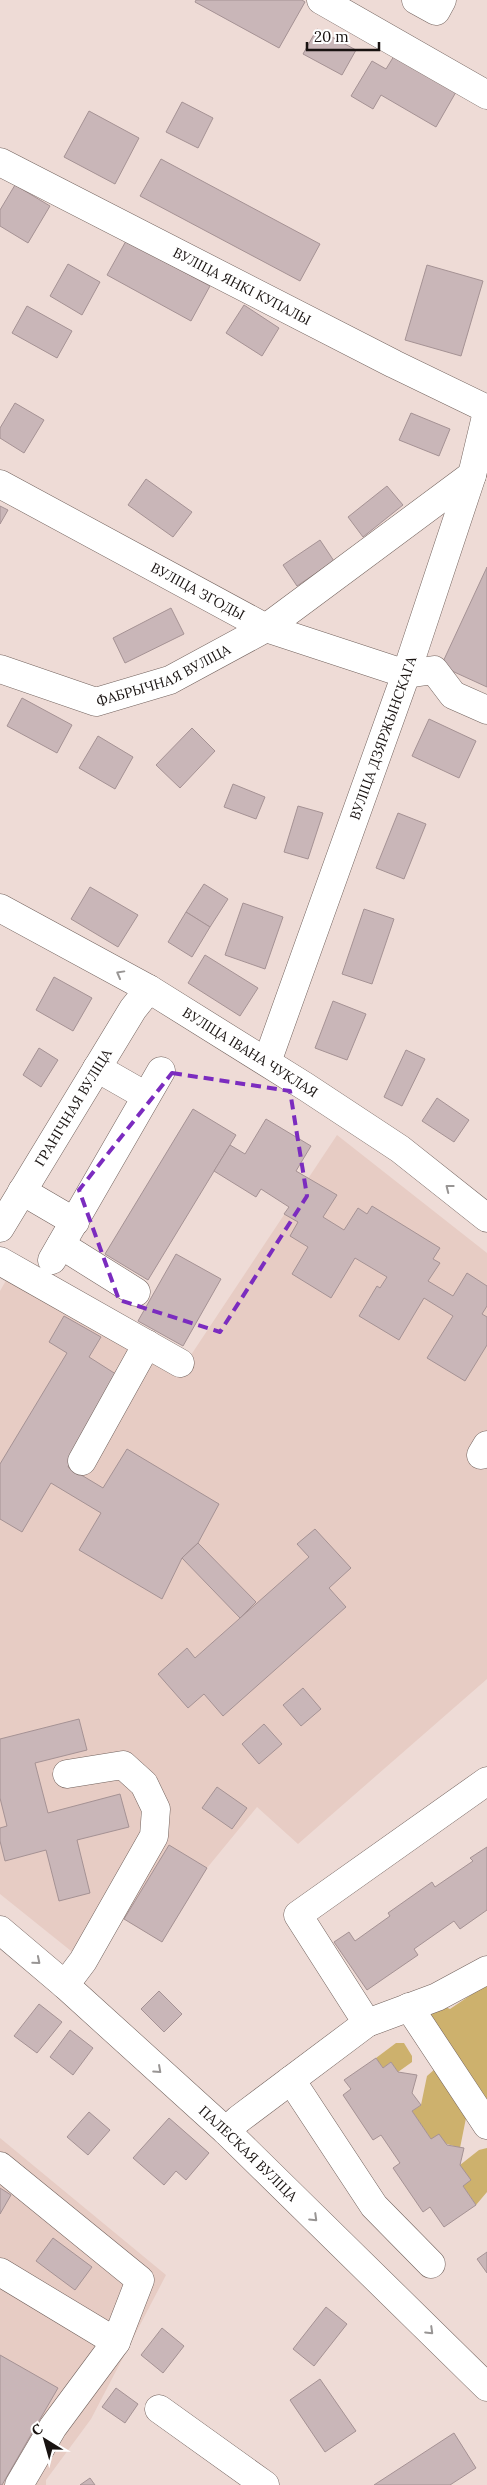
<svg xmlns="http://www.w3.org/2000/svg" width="487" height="2485" viewBox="0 0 487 2485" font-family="Lora,serif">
	<rect width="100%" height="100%" fill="#eedbd6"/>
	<g fill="#e7ccc4">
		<path d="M337,1135L487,1253V1679L298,1844L257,1807L207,1868L162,1942L124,1919L91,1967L0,1894V1291L20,1256L187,1361Z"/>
		<path d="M0,2138L166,2275L91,2419L46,2480V2485H0Z"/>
	</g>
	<g fill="#cdb16d">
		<path d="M487,1984V2112L427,2012L441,2005L450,2009Z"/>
		<path d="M396,2043H404L412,2056V2062L398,2072L391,2062L383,2068L376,2058Z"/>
		<path d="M435,2069L467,2113L460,2148L431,2139L412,2111L421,2105L427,2076Z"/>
		<path d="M487,2148V2192L476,2205L463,2186L470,2180L460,2165L479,2150Z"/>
	</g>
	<g fill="#c9b6b8" stroke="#a59294">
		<path d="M196,0H302L305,2L279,48L195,2Z"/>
		<path d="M317,29L356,50L342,75L303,54Z"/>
		<path d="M394,56L456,92L436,127L381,95L373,109L351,96L372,61L386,69Z"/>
		<path d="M182,102L213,118L198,148L166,132Z"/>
		<path d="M89,111L139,138L115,184L64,157Z"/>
		<path d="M161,159L320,244L300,281L140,196Z"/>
		<path d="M15,185L50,206L28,243L0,226V210Z"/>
		<path d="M126,241L210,286L191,321L107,275Z"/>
		<path d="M68,264L100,282L82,315L50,296Z"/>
		<path d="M427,265L483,281L461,356L405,340Z"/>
		<path d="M244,305L279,328L262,356L226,333Z"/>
		<path d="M27,306L72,331L57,358L12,333Z"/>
		<path d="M15,403L44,420L24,453L0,438V428Z"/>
		<path d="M411,413L450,429L439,456L399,440Z"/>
		<path d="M146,479L192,512L173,537L128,505Z"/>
		<path d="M387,486L403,505L363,537L348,517Z"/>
		<path d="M0,506L8,510L0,524Z"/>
		<path d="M320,540L334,561L297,586L283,565Z"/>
		<path d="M487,567V687L441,666Z"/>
		<path d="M171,608L184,634L125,663L113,638Z"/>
		<path d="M22,698L72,725L57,753L7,726Z"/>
		<path d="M429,719L476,741L459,778L412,756Z"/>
		<path d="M192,728L215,751L180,788L156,765Z"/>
		<path d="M98,736L133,757L115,789L79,768Z"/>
		<path d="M233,784L265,797L256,819L224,807Z"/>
		<path d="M298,806L323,813L308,859L284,852Z"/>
		<path d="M398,813L426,824L404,879L376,868Z"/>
		<path d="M204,884L228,899L210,927L186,912Z"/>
		<path d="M90,887L138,915L118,947L71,919Z"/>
		<path d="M243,903L283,917L265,969L225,955Z"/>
		<path d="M364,909L394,919L372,984L342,974Z"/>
		<path d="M186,912L210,927L192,957L168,942Z"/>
		<path d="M205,955L258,988L240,1016L188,983Z"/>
		<path d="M54,977L92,998L73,1031L36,1010Z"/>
		<path d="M333,1001L366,1014L347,1060L315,1048Z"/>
		<path d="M39,1048L58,1060L41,1087L23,1075Z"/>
		<path d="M406,1050L425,1059L402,1106L384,1097Z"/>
		<path d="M437,1098L469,1120L454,1142L422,1121Z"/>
		<path d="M193,1109L236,1135L148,1280L105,1254Z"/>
		<path d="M266,1119L311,1146L296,1171L337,1195L323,1217L344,1230L358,1208L367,1214L372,1206L440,1248L433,1259L440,1263L428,1281L453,1296L467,1273L487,1286V1306L482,1314L487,1317V1345L465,1381L427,1358L453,1316L424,1298L399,1340L359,1316L377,1286L380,1288L387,1277L355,1258L331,1298L292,1274L308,1247L290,1236L298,1222L284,1214L289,1207L261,1189L256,1197L214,1171L230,1145L245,1154Z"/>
		<path d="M176,1254L221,1279L183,1346L138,1321Z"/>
		<path d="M64,1316L101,1337L89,1357L122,1378L68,1467L103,1488L127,1449L219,1504L198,1543L182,1558L162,1599L79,1550L101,1513L51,1483L22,1532L0,1519V1464L67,1353L49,1342Z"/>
		<path d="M315,1529L351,1568L329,1588L346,1607L223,1716L204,1694L188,1708L158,1674L187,1648L195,1658L309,1557L297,1544Z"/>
		<path d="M198,1543L256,1602L240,1618L182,1558Z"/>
		<path d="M303,1688L321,1709L301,1726L283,1705Z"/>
		<path d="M79,1719L87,1750L35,1763L48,1813L120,1794L129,1827L77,1840L90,1893L59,1901L46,1850L5,1861L0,1841V1828L7,1826L0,1798V1739Z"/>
		<path d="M264,1724L282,1744L259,1764L242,1744Z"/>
		<path d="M217,1787L247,1808L232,1829L202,1808Z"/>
		<path d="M169,1845L207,1868L162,1942L124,1919Z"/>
		<path d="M487,1847V1910L460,1929L454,1921L414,1949L418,1955L367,1990L334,1942L349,1932L355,1941L390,1916L388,1913L432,1882L435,1887L473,1861L470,1858Z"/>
		<path d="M159,1991L182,2014L164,2032L141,2009Z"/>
		<path d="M39,2004L62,2022L37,2053L14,2036Z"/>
		<path d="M70,2030L93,2048L73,2075L50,2057Z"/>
		<path d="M376,2058L383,2068L391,2062L398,2072L417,2075L412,2093L421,2105L412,2111L431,2139L439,2134L447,2145L464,2148L460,2165L471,2180L463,2186L476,2205L444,2227L430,2207L423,2212L393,2168L400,2163L381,2135L373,2140L343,2095L351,2089L344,2080Z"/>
		<path d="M89,2112L110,2130L88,2155L67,2137Z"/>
		<path d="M169,2118L209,2153L186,2180L176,2171L164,2185L133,2158Z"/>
		<path d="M0,2188L11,2195L0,2214Z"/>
		<path d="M53,2238L92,2267L75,2290L36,2261Z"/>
		<path d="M487,2252V2273L477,2259Z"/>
		<path d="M326,2307L347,2324L314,2366L293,2349Z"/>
		<path d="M162,2328L184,2346L163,2373L141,2355Z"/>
		<path d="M0,2355L58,2388L2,2485H0Z"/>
		<path d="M320,2379L356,2431L325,2452L290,2400Z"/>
		<path d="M116,2388L138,2404L125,2423L102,2407Z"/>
		<path d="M454,2433L476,2468L450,2485H374Z"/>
		<path d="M90,2478L95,2485H80Z"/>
	</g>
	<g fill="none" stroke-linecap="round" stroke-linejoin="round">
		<g stroke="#72625d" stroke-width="29">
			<g id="minor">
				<path d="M321,0L487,95"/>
				<path d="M416,0L436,11L442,0"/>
				<path id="s1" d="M0,162L394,364L487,409"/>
				<path id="s2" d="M0,484L266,628L406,674L434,670L453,695L487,710"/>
				<path id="s3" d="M0,669L96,702L170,680L266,628L472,475"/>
				<path id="s4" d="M0,908L149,989L306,1087L400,1149L487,1218"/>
				<path id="s5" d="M267,1062L406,674L472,475L487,412"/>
				<path d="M97,1068L146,1096"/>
				<path d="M22,1191L75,1222"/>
				<path id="s6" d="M0,1228L133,1009L149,989"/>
				<path d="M61,1245L136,1292"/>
				<path d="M52,1260L161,1071"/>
				<path d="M0,1261L180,1363"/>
				<path d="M481,1455L487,1445"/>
				<path d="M82,1461L147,1344"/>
				<path id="s7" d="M0,1930L65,1985L226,2131L487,2387"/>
				<path d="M65,1985L83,1961L154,1836L156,1809L144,1784L123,1765L67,1774"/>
				<path d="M409,2007L487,2125"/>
				<path d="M367,2023L298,1915L487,1781"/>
				<path d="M291,2080L374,2206L431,2264"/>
				<path d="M226,2131L239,2119L367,2023L437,1997L487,1970"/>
				<path d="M0,2166L140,2280L116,2342L0,2272"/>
				<path d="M159,2409L265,2485"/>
				<path d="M19,2485L53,2427L116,2342"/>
			</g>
		</g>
		<use href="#minor" stroke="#fff" stroke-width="28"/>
	</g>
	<defs><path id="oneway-chevron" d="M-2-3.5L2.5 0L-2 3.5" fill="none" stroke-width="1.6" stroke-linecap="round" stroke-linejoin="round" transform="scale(1.25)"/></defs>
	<g stroke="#989594">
		<use href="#oneway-chevron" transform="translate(120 974) rotate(-151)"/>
		<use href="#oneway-chevron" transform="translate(449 1188) rotate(-142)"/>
		<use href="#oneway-chevron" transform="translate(37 1961) rotate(40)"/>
		<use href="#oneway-chevron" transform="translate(158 2070) rotate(42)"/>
		<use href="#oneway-chevron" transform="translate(314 2218) rotate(44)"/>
		<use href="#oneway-chevron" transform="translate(430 2331) rotate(44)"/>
	</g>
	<path fill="none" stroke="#7b2cbf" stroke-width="4" stroke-dasharray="10 6" stroke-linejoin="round" d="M172,1073L290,1091L307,1196L220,1332L119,1300L79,1190Z"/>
	<g text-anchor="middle" stroke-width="4" stroke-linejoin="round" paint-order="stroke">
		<g font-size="14" fill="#191311" stroke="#fff">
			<text dy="5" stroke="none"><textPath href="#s1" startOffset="272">ВУЛІЦА ЯНКІ КУПАЛЫ</textPath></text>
			<text dy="5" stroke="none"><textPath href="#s2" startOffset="225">ВУЛІЦА ЗГОДЫ</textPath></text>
			<text dy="5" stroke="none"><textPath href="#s3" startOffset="174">ФАБРЫЧНАЯ ВУЛІЦА</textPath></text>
			<text dy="5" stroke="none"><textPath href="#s5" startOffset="344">ВУЛІЦА ДЗЯРЖЫНСКАГА</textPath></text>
			<text dy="5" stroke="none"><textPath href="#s4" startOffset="289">ВУЛІЦА ІВАНА ЧУКЛАЯ</textPath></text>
			<text dy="5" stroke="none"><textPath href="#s6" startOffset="141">ГРАНІЧНАЯ ВУЛІЦА</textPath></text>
			<text dy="5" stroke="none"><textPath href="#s7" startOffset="334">ПАЛЕСКАЯ ВУЛІЦА</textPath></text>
		</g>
	</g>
	<g transform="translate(45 2440) rotate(323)" stroke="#ffffff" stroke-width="4" paint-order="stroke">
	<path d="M0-4L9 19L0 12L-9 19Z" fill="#191311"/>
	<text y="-8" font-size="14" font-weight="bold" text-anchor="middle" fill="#191311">С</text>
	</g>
	<path d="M307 42v8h72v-8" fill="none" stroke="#191311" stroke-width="2.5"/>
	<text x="314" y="42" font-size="15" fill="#191311" stroke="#ffffff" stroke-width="4" paint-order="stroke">20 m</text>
</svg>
